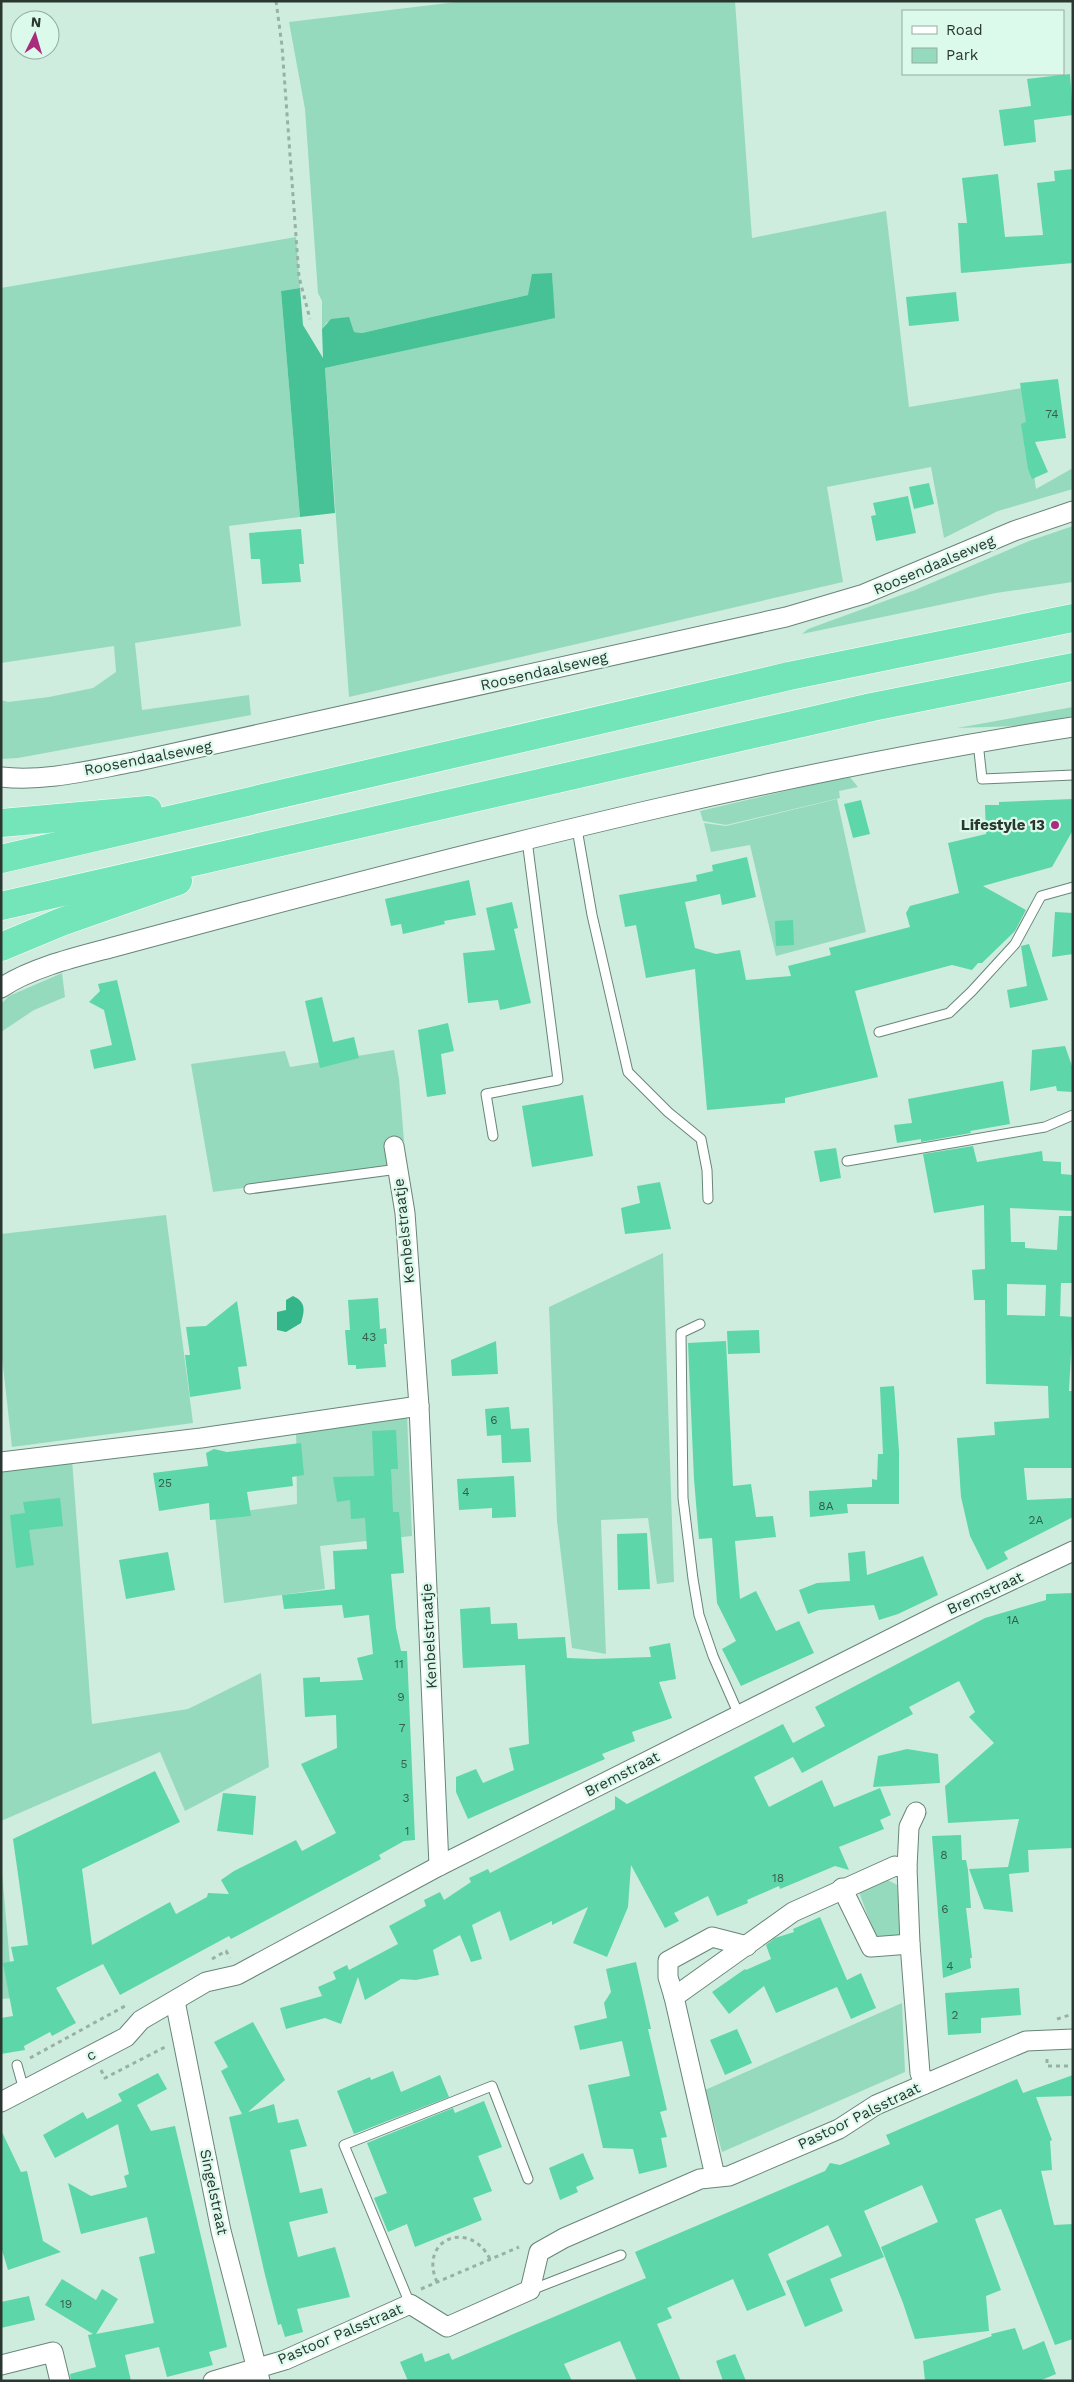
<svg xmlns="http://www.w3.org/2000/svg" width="1074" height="2382" viewBox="0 0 1074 2382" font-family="'Work Sans',sans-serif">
	<rect width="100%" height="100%" fill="#ceeddf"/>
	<g fill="#96dabd">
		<path d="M465,1H735L752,238L886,211L909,407L1022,388L1036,489L1073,468V489L998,511L944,538L931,467L827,487L843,582L349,697L325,368L554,318L552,273L528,295L362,333L354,332L327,322L322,329V301L318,293L305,109L289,22Z"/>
		<path d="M296,237L300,288L281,291L300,517L229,526L241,626L135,643L142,710L249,695L251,715L18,758L1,759V700L8,702L49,697L93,688L116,672L114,646L1,663V288Z"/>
		<path d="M1073,526V582L996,593L802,634L808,629L915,590L1029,541Z"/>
		<path d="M1073,707V716L1022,726L957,728Z"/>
		<path d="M849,776L858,787L839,791L840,798L726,825L703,821L700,811Z"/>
		<path d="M837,799L866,932L776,956L750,845L711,852L704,823L726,826Z"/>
		<path d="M62,973L65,997L34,1010L1,1032V1004L9,996Z"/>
		<path d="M394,1050L399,1079L406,1166L213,1192L191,1064L285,1051L290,1067Z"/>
		<path d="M166,1215L193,1423L12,1447L1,1348V1234Z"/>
		<path d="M663,1253L674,1582L657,1584L648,1518L601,1520L606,1654L572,1648L557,1521L549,1307Z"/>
		<path d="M407,1414L412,1536L320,1546L325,1589L224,1603L215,1515L297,1504L296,1429Z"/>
		<path d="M72,1459L92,1724L188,1709L261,1673L269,1767L185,1811L160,1752L1,1821V1466Z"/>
		<path d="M1,1861L13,1998L1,1999Z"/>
		<path d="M886,1879L897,1885L902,1935L876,1938L859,1892Z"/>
		<path d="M902,2003L905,2072L722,2152L705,2090Z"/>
	</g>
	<path fill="#46c296" d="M552,273L555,318L325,368L335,513L300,517L281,291L300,288L303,325L323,358L322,329L331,319L349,317L354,332L362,333L528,295L532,274Z"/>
	<path fill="#35b58a" d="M293,1296C306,1302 305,1310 301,1323L286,1332L277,1330V1312L286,1310V1300Z"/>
	<g fill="#5dd6a9" fill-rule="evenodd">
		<path d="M1070,74L1073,115L1034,120L1036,142L1004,146L999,110L1031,106L1027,79Z"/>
		<path d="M1073,169V263L961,273L958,223H967L962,178L998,174L1005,237L1043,235L1037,183L1055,181L1054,171Z"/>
		<path d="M956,292L959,321L909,326L906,297Z"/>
		<path d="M1058,379L1066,438L1035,442L1048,472L1032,479L1028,469L1021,424L1026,422L1020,383Z"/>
		<path d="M929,483L934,504L914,509L909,487Z"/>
		<path d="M908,496L916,533L876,541L871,516L876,515L873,503Z"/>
		<path d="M301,529L304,564H299L301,582L262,584L260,559H251L249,533Z"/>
		<path d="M1073,799V830L1052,867L983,886L1026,910L1015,931L982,963H978L972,970L952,965L855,991L878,1077L785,1098V1103L707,1110L695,969L646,978L636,925L625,927L619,895L697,881L696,875L713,871L712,865L747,857L756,897L722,905L720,894L685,902L695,948L716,954L740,950L746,980L791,976L788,966L831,955L829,948L910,927L906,913L910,906L959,893L948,843L986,834L985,805H999V802Z"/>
		<path d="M861,800L870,834L853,838L844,804Z"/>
		<path d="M469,880L476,915L444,921L445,924L403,934L401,924L391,926L385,899Z"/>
		<path d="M512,902L518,928L514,929L531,1003L500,1010L498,1000L468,1003L463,953L495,950L486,908Z"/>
		<path d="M1055,912L1073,913V954L1052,957Z"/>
		<path d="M793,920L794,945L776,946L775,921Z"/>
		<path d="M1029,944L1048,1000L1010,1008L1007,990L1027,986L1021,946Z"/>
		<path d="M117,980L136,1060L94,1069L90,1050L112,1045L104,1010L89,1002L100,991L98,984Z"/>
		<path d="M322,997L333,1042L354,1037L359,1058L320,1068L305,1001Z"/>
		<path d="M448,1023L454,1051L441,1054L446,1094L427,1097L418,1030Z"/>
		<path d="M1065,1046L1073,1069V1092L1057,1091L1056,1086L1030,1091L1032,1050Z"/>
		<path d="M1003,1081L1010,1124L970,1131L971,1133L921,1142V1139L897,1143L894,1125L912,1123L908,1099Z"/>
		<path d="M583,1095L593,1156L532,1167L522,1106Z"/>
		<path d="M973,1146L977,1162L1042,1151L1043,1161L1061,1162V1174L1073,1175V1211L1010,1208L1011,1242H1025V1248L1057,1250L1059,1216H1073V1283H1061L1060,1316L1073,1317L1069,1391H1073V1468H1024L1027,1500L1073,1498V1517L1004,1552L1008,1559L987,1570L970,1536L961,1497L957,1438L995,1435L994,1422L1049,1418L1048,1386L986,1384L985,1300H974L972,1270L985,1269L984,1205L934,1213L923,1154ZM1007,1284L1046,1285L1045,1316L1007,1315Z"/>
		<path d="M836,1148L841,1178L820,1182L814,1151Z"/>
		<path d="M660,1182L671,1229L625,1234L621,1208L640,1203L637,1186Z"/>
		<path d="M378,1298L380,1329L386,1328L387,1344H384L386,1367L356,1369V1365H348L345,1330H350L348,1300Z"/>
		<path d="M237,1301L247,1366L238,1367L241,1389L190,1397L185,1355H190L186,1327L206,1326Z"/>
		<path d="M759,1330L760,1353L728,1354L727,1331Z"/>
		<path d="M496,1341L498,1374L452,1376L451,1360Z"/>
		<path d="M726,1341L733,1486L751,1484L756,1517L773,1516L776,1537L735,1541L740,1599L756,1591L776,1631L799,1621L814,1653L741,1686L722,1649L736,1641L717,1603L712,1538L699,1539L694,1479L688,1343Z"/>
		<path d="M894,1386L899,1451V1504H847L848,1513L810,1517L809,1491L872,1487V1479L877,1480L878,1454H883L880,1387Z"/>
		<path d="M509,1407L511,1429L529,1428L531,1462L502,1463L501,1435L487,1436L485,1409Z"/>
		<path d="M396,1430L398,1469H391L393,1512H399L400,1522L404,1573L391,1574L396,1628L401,1651H407L415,1840L404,1841L379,1855L381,1859L231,1939L229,1936L120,1995L103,1964L85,1973L56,1988L76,2023L52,2036L50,2032L24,2046L25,2050L1,2054V2018L13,2016L3,1963L14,1961L11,1947L28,1945L13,1839L155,1771L180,1822L82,1869L92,1945L170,1902L176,1914L207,1897L208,1893L229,1894L221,1880L234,1871L296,1840L302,1851L336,1833L301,1764L337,1748L336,1715L305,1717L303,1678L320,1677V1682L363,1680L357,1658L373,1654L369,1615L344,1618L342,1605L284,1609L282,1595L335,1589L333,1551L367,1549L365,1518L351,1519L350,1500L337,1502L333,1477L374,1476L372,1431Z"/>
		<path d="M301,1443L304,1475L292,1477L293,1486L247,1492L251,1516L210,1520L209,1503L159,1511L153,1473L208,1466L206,1453L214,1449L227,1452Z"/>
		<path d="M514,1476L516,1517L492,1518V1508L459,1510L457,1479Z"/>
		<path d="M60,1498L63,1526L29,1530L34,1565L16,1568L10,1515L25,1513L23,1502Z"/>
		<path d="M647,1533L650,1589L618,1590L617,1534Z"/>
		<path d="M865,1551L867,1575L923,1556L938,1595L898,1614L879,1620L874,1605L819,1610L808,1614L799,1590L817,1583L850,1581L848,1553Z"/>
		<path d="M168,1552L175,1590L126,1599L119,1560Z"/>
		<path d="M1073,1593V1848L1028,1850L1029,1872L1009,1874L1013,1912L984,1909L969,1869L1008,1867L1019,1819L948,1823L945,1786L994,1743L969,1717L975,1712L959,1681L909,1707L913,1714L802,1773L793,1757L754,1777L769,1807L822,1780L834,1807L880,1788L891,1815L880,1820L884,1829L839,1847L849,1870L835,1866L780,1889L779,1886L747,1900L748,1903L717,1916L708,1896L674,1913L679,1921L665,1928L631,1865L628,1907L607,1957L573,1943L588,1907L552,1925V1921L510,1941L500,1911L472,1925L482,1959L471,1962L460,1935L433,1950L439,1975L416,1980L401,1979L365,2000L358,1977L341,2024L325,2018L286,2029L280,2008L322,1996L318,1987L336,1979L333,1972L347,1965L349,1970L398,1944L389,1926L426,1906L424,1900L440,1892L444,1900L471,1882L469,1878L488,1869L490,1873L615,1809V1796L627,1804L783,1724L793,1743L825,1726L815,1707L985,1618L1046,1600V1594Z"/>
		<path d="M490,1607L491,1624L517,1623L518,1639L565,1637L567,1658L594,1659L651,1657L649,1647L670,1643L676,1679L659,1682L672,1718L632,1732L635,1741L602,1754L605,1759L468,1819L456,1792V1777L476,1769L483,1783L514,1770L509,1748L529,1744L525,1665L463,1668L460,1609Z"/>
		<path d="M907,1749L938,1754L940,1783L873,1787L878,1756Z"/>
		<path d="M223,1793L256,1796L253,1835L217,1831Z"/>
		<path d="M961,1835L962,1860H966L968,1870L971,1908H966L972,1958H970L971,1968L943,1978L932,1836Z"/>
		<path d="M820,1917L847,1980L861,1973L876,2008L851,2019L837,1987L776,2013L764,1986L729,2014L712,1992L745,1969L746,1970L771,1959L766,1945L775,1938L794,1932L793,1929Z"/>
		<path d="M636,1962L651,2029H648L667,2110L660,2112L667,2137L661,2138L667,2167L639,2174L633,2149L603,2148L588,2085L630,2076L622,2041L580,2050L574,2026L607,2018L604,2003L611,1992L606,1969Z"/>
		<path d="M1019,1988L1021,2015L981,2018V2033L948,2035L945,1993Z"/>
		<path d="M253,2022L285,2080L248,2112L274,2104L278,2123L298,2119L307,2146L290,2150L300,2193L322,2188L328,2213L289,2222L298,2257L335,2247L350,2297L297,2309L303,2332L285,2337L281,2324L278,2325L265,2275L229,2117L242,2114L221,2071L228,2067L214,2042Z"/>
		<path d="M737,2029L752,2063L725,2075L710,2040Z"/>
		<path d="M393,2071L401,2092L440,2075L449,2097L354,2134L337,2091L370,2077L371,2080Z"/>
		<path d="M158,2073L167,2089L137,2105L151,2131L175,2126L227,2347L209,2352L213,2365L167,2377L159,2347L125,2355L131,2381H71L70,2374L96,2367L88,2335L93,2334L45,2305L62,2279L96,2300L102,2289L118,2299L96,2334L154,2323L139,2257L155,2253L147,2217L81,2234L68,2183L91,2196L127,2187L124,2176L129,2174L118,2124L55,2158L43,2135L83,2112L87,2119L122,2101L118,2094Z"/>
		<path d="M1073,2075V2096L1036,2097L1052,2140L1050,2141L1052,2170L1041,2171L1054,2225L1073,2224V2339L1055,2345L1001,2209L975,2219L1001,2290L986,2296L989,2331L915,2339L903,2303L881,2247L938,2222L922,2185L864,2211L884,2257L830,2279L843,2311L805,2327L786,2281L842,2256L828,2225L768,2254L786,2295L747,2311L733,2279L667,2308L672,2318L657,2324L681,2381H637L620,2341L564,2364L572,2381H408L400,2362L422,2353L425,2362L449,2353L452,2360L646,2278L635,2252L825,2171L830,2163L840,2165L890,2144L886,2135L1017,2079L1023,2093Z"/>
		<path d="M484,2101L502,2147L478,2156L492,2191L473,2198L482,2220L415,2247L407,2224L388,2232L374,2198L387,2193L367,2143L453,2108L455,2113Z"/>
		<path d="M1,2130L21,2172L27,2171L43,2241L61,2252L8,2270L1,2247Z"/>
		<path d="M583,2153L594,2179L576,2187L578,2192L560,2200L549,2168Z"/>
		<path d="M29,2296L35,2320L1,2328V2302Z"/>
		<path d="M1015,2328L1023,2350L1044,2341L1056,2374L1039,2381H925L923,2361L992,2336L991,2334Z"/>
		<path d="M735,2354L746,2381H723L716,2361Z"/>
	</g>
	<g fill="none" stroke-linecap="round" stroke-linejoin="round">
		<g stroke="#688578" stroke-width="11">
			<g id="lane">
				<path d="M978,742L982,779L1073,775"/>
				<path d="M577,829L592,915L628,1072L668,1112L701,1139L707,1170L708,1199"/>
				<path d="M879,1032L949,1013L972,991L1015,944L1041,896L1073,887"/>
				<path d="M493,1136L486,1094L558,1080L527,840"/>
				<path d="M847,1161L1045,1127L1073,1115"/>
				<path d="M249,1189L398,1169"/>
				<path d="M700,1324L681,1333L683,1498L693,1579L699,1615L713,1656L739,1715"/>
				<path d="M17,2065L24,2090"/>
				<path d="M531,2290L621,2255"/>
				<path d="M410,2304L344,2145L492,2086L528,2179"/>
			</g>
		</g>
		<g stroke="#688578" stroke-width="21">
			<g id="street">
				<path d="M1,777C46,782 90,770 134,762L786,617L864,594L1014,531L1073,511"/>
				<path d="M1,988C30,968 76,957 110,948C155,936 200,924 244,912C517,840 794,770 1073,727"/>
				<path d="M394,1146L405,1213L419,1406L439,1866"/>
				<path d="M1,1462L201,1438L419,1406"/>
				<path d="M907,1868L909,1827L916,1812"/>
				<path d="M842,1888L871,1947L910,1944"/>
				<path d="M674,1997L668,1977V1961L712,1937L747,1946"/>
				<path d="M175,2001L221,2231L260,2381"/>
				<path d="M1,2102L126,2037L141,2020L206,1982L237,1975L439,1866L942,1613L1073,1551"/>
				<path d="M715,2176L674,1997L793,1912L895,1866L907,1868L910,1944L920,2073L925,2084"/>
				<path d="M1,2365L53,2352L60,2381"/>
				<path d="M213,2381L285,2360L410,2304L447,2327L530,2290L539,2252L564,2238L700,2179L729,2176L839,2129L876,2105L1026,2041L1073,2039"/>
			</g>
		</g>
		<g stroke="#fff" stroke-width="29">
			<g id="highway">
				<path d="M1,823L148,810"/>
				<path d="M1,859L789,676L1073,618"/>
				<path d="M1,906L872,707L1073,667"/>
				<path d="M1,947L61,922L178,881"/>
			</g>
		</g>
		<g stroke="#98b1a5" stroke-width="3" stroke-dasharray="4 4" stroke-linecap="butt">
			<path d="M276,1L282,46L299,277L310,319"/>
			<path d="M212,1959L226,1951L230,1958"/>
			<path d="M1057,2019L1073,2014"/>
			<path d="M30,2058L125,2006"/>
			<path d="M1047,2059V2066H1073"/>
			<path d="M101,2070L105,2078L165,2047"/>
			<path d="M437,2282C418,2240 469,2218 490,2259"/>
			<path d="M421,2289L519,2247"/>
		</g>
		<use href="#lane" stroke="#fff" stroke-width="9"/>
		<use href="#street" stroke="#fff" stroke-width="19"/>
		<use href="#highway" stroke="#73e5b9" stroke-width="28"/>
	</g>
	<circle fill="#aa2c7d" stroke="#dbfaec" stroke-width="2" cx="1055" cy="825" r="5"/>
	<g text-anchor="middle" stroke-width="4.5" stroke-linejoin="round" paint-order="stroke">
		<g font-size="12" fill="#375e4e">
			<text x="1052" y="418">74</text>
			<text x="369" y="1341">43</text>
			<text x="494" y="1424">6</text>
			<text x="165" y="1487">25</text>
			<text x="466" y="1496">4</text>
			<text x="826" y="1510">8A</text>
			<text x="1036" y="1524">2A</text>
			<text x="1013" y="1624">1A</text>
			<text x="399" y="1668">11</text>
			<text x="401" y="1701">9</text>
			<text x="402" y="1732">7</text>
			<text x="404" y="1768">5</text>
			<text x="406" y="1802">3</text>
			<text x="407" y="1835">1</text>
			<text x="944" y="1859">8</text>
			<text x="778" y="1882">18</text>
			<text x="945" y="1913">6</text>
			<text x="950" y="1970">4</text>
			<text x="955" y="2019">2</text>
			<text x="66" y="2308">19</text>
		</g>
		<g font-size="15" fill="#2a3630" stroke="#dbfaec">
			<text transform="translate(934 565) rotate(-23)" y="5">Roosendaalseweg</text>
			<text transform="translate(544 671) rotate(-13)" y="5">Roosendaalseweg</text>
			<text transform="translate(148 758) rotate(-11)" y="5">Roosendaalseweg</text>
			<text transform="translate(404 1231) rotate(-96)" y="5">Kenbelstraatje</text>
			<text transform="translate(985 1593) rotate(-25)" y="5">Bremstraat</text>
			<text transform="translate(429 1636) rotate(-93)" y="5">Kenbelstraatje</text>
			<text transform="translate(622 1774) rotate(-27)" y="5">Bremstraat</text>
			<text transform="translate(91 2055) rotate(-27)" y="5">c</text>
			<text transform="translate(859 2116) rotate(-26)" y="5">Pastoor Palsstraat</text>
			<text transform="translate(214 2192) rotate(78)" y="5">Singelstraat</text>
			<text transform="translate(340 2334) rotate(-23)" y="5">Pastoor Palsstraat</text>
		</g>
		<g font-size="15" font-weight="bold" fill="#2a3630" stroke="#dbfaec" text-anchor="end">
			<text x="1045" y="830">Lifestyle 13</text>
		</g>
	</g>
	<rect width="1074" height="2382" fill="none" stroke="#2a3630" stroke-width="5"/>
	<rect x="902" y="10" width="162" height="65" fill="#dbfaec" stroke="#94aca1"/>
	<rect x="912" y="26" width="25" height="8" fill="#ffffff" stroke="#94aca1"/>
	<text x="946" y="35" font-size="15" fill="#2a3630">Road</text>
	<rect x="912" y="48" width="25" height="15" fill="#96dabd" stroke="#94aca1"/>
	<text x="946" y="60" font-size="15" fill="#2a3630">Park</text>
	<g transform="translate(35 35) rotate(5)"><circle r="24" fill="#dbfaec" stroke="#94aca1"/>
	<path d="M0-4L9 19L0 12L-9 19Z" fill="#aa2c7d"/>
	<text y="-8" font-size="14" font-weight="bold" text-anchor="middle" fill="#2a3630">N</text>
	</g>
</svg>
